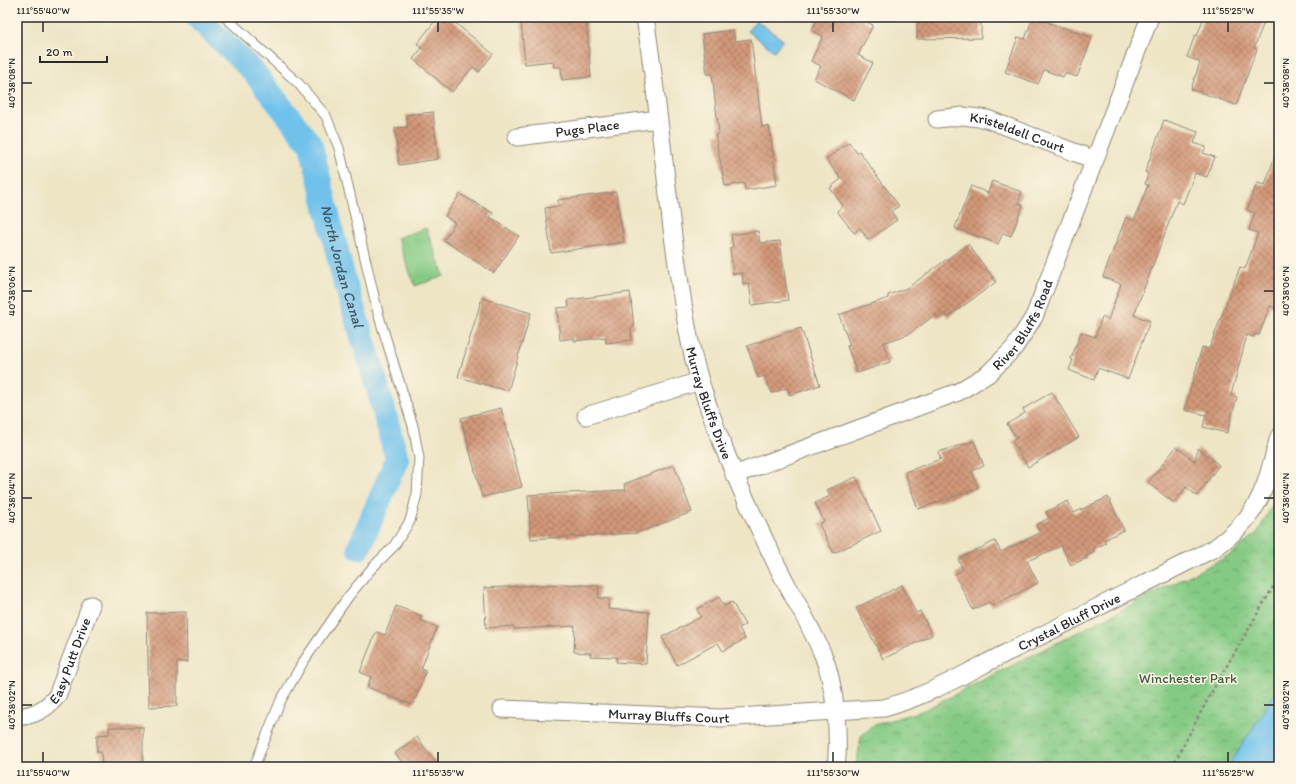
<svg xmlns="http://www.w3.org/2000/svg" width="1296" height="784" viewBox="0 0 1296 784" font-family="Itim,sans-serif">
	<defs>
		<pattern id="park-crowns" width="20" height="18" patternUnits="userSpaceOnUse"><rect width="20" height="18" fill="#84ca84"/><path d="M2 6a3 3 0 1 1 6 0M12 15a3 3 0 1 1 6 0" fill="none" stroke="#6ca46c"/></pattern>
		<pattern id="building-cross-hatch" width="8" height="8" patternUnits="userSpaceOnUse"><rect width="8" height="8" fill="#d29879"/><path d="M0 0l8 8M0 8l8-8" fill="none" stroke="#ab7c63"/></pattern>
	</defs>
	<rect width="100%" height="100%" fill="#fcf5e5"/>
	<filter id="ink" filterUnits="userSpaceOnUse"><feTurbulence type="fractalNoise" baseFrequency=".025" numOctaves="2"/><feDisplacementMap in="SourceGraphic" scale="8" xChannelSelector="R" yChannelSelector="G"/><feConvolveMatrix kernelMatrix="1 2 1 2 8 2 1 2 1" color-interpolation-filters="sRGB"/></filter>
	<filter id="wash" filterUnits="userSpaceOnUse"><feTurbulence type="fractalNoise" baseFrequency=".012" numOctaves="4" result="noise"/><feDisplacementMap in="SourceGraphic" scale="16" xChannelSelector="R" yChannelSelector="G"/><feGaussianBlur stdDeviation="0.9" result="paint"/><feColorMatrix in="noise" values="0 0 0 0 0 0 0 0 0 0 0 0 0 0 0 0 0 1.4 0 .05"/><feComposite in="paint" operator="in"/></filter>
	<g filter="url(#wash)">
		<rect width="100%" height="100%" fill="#ede5c4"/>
		<path fill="url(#park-crowns)" stroke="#587a58" d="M1279,492V740L1264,767H856L861,736L874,725L924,710L1232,554L1258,532Z"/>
		<path fill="#84ca84" stroke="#587a58" d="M426,228L444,276L415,286L397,238Z"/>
		<g fill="#70c2ec" stroke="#4e768c">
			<path d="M756,20L783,40L774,51L748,31Z"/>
			<path d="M1279,687V767H1228Z"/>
		</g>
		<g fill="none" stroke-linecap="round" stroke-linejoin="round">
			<path stroke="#70c2ec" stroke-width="24" id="s1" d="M197,17L253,71L311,145L343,276L372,368L397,459L359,548"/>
		</g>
		<g id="blocks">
			<g fill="url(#building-cross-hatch)">
				<path d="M438,17H448L493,54L479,72L473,67L452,92L413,59L422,48L417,44Z"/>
				<path d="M586,17L591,77L562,80L561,67H554L553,61L525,64L521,21Z"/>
				<path d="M818,17H857L873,25L858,55L873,63L854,100L814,79L821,66L811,61L823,36L812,30Z"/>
				<path d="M917,17H981V38L917,39Z"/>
				<path d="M1033,17L1092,38L1077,77L1065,73L1063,77L1044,70L1038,84L1005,72L1018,37L1025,39Z"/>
				<path d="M1204,17H1266L1254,48L1257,49L1236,105L1191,89L1200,62L1187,57L1195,35L1197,36Z"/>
				<path d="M733,30L735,41L751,39L762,127L769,126L777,185L745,190L744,183L725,186L715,134H719L712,74H707L702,34Z"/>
				<path d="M433,112L438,159L399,165L395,128L408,127L406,115Z"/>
				<path d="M1164,120L1198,132L1194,143L1206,147L1203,153L1215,157L1207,177L1195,173L1183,204L1177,201L1134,315L1150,321L1128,379L1098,368L1094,380L1069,370L1073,360L1071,359L1081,332L1095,337L1102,317L1108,320L1121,284L1103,277L1126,217L1134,221L1148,185L1145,184L1148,174L1145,172Z"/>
				<path d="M849,142L857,153L859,151L899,206L891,211L897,220L868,240L860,228L854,233L837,211L843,206L830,188L841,179L826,159Z"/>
				<path d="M1276,153H1279V309L1270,306L1259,335L1255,334L1254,337L1247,335L1231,395L1237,397L1227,433L1203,427L1206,415L1185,410L1202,347L1209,349L1240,267L1245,269L1258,233L1249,230L1255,213L1247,210L1257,183L1265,185Z"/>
				<path d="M992,181L1022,192L1018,203L1023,205L1011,236L1003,233L998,244L955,228L971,186L988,193Z"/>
				<path d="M616,192L624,242L551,253L545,208L559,206L558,200Z"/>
				<path d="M460,194L493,213L490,217L519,236L494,273L444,240L455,223L445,216Z"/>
				<path d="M758,231L760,243L780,241L788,300L752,305L749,283L743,284L742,273L733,274L730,248L733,247L731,235Z"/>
				<path d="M968,244L996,282L948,317L945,313L937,318L935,315L909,334L883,343L890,362L857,373L847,346L850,345L839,315L888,298V295L907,288Z"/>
				<path d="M630,292L634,327L631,328L632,340L606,343V337L574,341V338L560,340L557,308L569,307L568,300Z"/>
				<path d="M482,298L531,313L508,391L458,377Z"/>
				<path d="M801,328L820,385L790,395L787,388L772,393L764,376L758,378L747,346Z"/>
				<path d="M1052,392L1079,437L1028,467L1012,441L1017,438L1007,424L1025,413L1023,409Z"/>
				<path d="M501,408L522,487L482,497L461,418Z"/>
				<path d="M974,441L984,466L972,471L978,488L918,509L905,472L941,459L938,452Z"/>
				<path d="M1176,447L1195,461L1198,448L1219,465L1197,496L1186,487L1174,503L1148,483Z"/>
				<path d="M674,465L692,512L637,533L531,539L528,495L626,490L624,484Z"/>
				<path d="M856,477L881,531L834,553L819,524L824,521L815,503L830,496L827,490Z"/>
				<path d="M1108,497L1124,530L1104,540L1106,543L1093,549L1094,552L1086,556L1087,558L1071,565L1061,546L1027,561L1038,583L992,606L989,602L973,610L955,574L963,570L958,559L995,541L1001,552L1040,533L1036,525L1049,518L1046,512L1068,501L1074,513Z"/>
				<path d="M565,584L599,586L598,598L609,599L608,609L649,612L646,664L616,662L617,657L590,656L591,653L574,652L575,626L514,629V626L486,628L484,588Z"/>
				<path d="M902,585L916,613L920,611L932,635L883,659L856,608Z"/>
				<path d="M719,597L724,606L732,602L745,625L739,628L745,639L723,651L718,643L677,665L662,637L701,617L697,609Z"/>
				<path d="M396,606L422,616L420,620L437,627L421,669L426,671L413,705L367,687L371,677L360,672L376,632L385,635Z"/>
				<path d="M186,612L187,662H177V706L149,707L147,613Z"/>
				<path d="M109,727H143V767H102L101,752H97V735L109,734Z"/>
				<path d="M417,737L439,767H406L395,753Z"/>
			</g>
		</g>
	</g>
	<g filter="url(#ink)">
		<use href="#blocks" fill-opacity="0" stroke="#8c8878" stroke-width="1"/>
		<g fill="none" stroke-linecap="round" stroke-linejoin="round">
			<g stroke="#8c8878" stroke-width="11">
				<path id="service" d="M225,17L298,83L326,116L339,148L378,313L413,426L419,458L417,494L410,521L394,546L372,568L348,597L303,662L280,702L254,767"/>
			</g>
			<g stroke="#8c8878" stroke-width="19">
				<g id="minor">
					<path id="s2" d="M645,17C656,90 664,163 673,236C679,277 684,319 694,360C712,427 741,491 771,553C787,588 808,619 823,655C835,684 840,736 836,767"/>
					<path id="s3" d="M937,119L963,116L987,119L1095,160"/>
					<path id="s4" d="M517,137L658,119"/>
					<path d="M586,416L700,381"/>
					<path id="s5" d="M734,475L958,392L988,374L1014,348L1034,317L1150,17"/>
					<path id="s6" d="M502,709L721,718L884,708C928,696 966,673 1006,653C1076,619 1145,583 1215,548C1262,513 1264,490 1279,437"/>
					<path id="s7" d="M17,717C35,715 45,710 57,696L91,605"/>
				</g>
			</g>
			<path stroke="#8c8878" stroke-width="2.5" stroke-dasharray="3 3" stroke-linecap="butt" d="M1172,767L1211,693L1279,577"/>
			<use href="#service" stroke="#fff" stroke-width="9"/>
			<use href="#minor" stroke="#fff" stroke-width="17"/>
		</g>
	</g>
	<path fill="none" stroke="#2b2b2b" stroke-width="1.5" d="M43,22V32M438,22V32M833,22V32M1228,22V32M22,83H32M1264,83H1274M22,291H32M1264,291H1274M22,498H32M1264,498H1274M22,705H32M1264,705H1274M43,752V762M438,752V762M833,752V762M1228,752V762"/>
	<g text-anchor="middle" stroke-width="3" stroke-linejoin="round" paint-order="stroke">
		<g font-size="14" fill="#2b2b2b" stroke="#fcf5e5">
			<text dy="5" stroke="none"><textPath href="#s4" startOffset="71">Pugs Place</textPath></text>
			<text dy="5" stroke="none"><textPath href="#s3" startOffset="83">Kristeldell Court</textPath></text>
			<text dy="5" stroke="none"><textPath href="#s5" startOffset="335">River Bluffs Road</textPath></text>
			<text dy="5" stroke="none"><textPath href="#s2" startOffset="392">Murray Bluffs Drive</textPath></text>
			<text dy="5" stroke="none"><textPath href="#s6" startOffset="587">Crystal Bluff Drive</textPath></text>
			<text dy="5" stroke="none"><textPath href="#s7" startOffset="84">Easy Putt Drive</textPath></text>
			<text dy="5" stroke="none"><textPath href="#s6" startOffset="167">Murray Bluffs Court</textPath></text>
		</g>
		<g font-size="14" fill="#465b46" stroke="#fcf5e5">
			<text x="1188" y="683">Winchester Park</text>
		</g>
		<g font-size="15" font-style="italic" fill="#405865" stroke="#fcf5e5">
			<text dy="5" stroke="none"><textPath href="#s1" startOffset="297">North Jordan Canal</textPath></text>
		</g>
	</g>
	<rect width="1296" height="784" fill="none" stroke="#fcf5e5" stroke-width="44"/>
	<path d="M40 56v6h67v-6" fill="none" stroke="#2b2b2b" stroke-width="2"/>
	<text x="46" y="56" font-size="12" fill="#2b2b2b" stroke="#fcf5e5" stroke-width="3" paint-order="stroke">20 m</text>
	<rect x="22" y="22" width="1252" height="740" fill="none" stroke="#2b2b2b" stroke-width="1.5"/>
	<g font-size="10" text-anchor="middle" fill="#2b2b2b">
		<text x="43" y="14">111°55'40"W</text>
		<text x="438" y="14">111°55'35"W</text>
		<text x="833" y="14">111°55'30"W</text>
		<text x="1228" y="14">111°55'25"W</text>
		<text transform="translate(11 83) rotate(-90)" y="4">40°38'08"N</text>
		<text transform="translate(1285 83) rotate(-90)" y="4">40°38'08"N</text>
		<text transform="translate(11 291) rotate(-90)" y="4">40°38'06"N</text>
		<text transform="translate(1285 291) rotate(-90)" y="4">40°38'06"N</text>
		<text transform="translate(11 498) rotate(-90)" y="4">40°38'04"N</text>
		<text transform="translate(1285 498) rotate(-90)" y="4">40°38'04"N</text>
		<text transform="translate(11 705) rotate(-90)" y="4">40°38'02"N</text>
		<text transform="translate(1285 705) rotate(-90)" y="4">40°38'02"N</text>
		<text x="43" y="776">111°55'40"W</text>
		<text x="438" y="776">111°55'35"W</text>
		<text x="833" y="776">111°55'30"W</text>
		<text x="1228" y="776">111°55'25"W</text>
	</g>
</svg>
